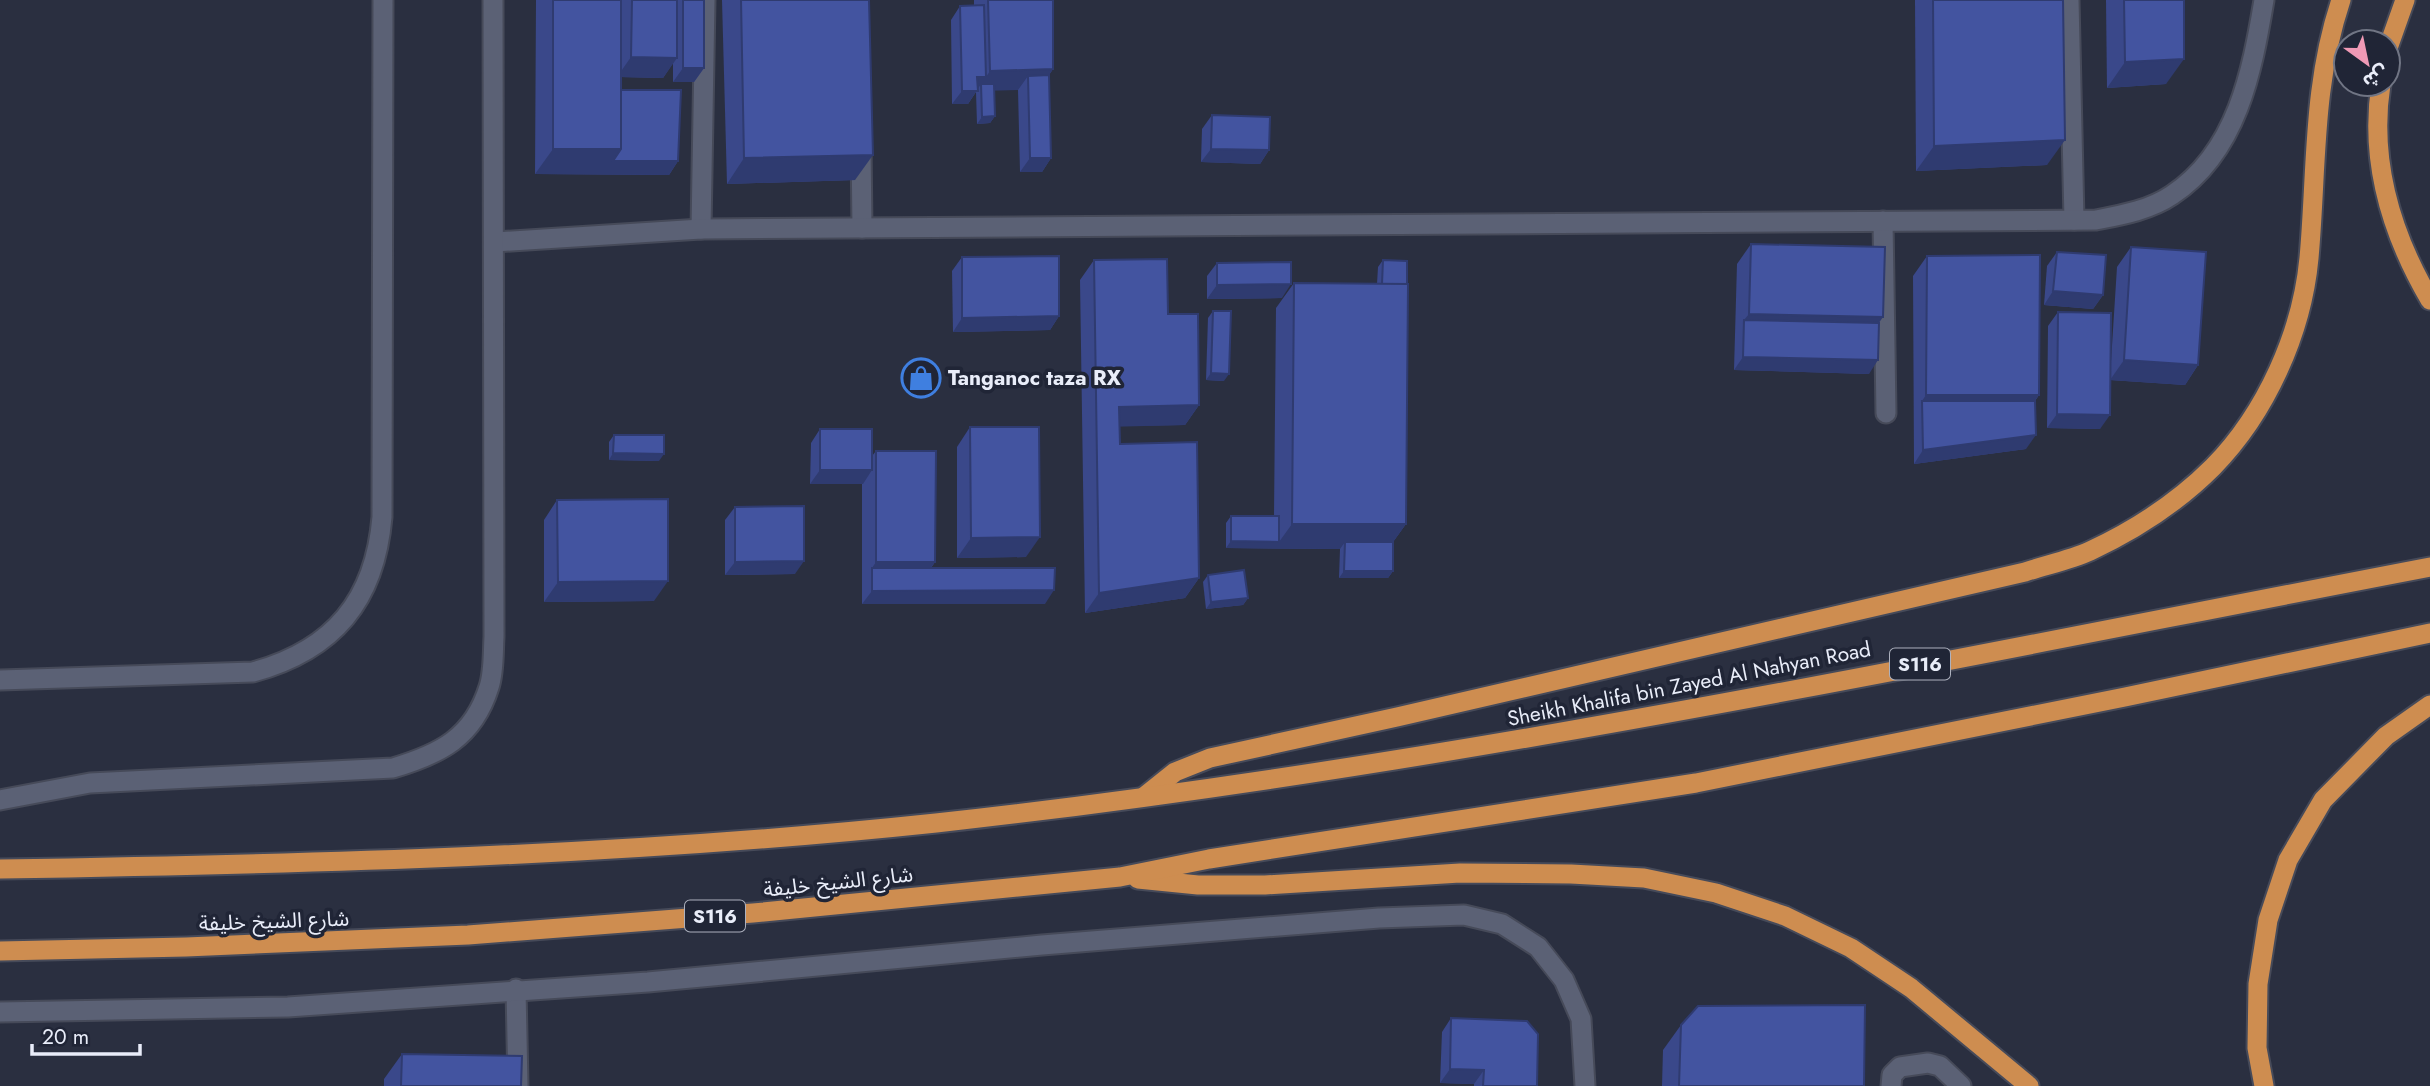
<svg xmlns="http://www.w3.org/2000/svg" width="2430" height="1086" viewBox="0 0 2430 1086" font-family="Jost,'Noto Sans Arabic',sans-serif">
	<rect width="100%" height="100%" fill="#2a2f40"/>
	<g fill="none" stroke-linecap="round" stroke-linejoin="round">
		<g stroke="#464a59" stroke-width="23">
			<g id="service">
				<path d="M2069,0L2074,220"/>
				<path d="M861,145L862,228"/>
				<path d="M1883,221L1886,413"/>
				<path d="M701,229L705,0"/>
				<path d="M0,680L253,672C334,650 375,600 382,517L383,0"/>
				<path d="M516,989L518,1086"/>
				<path d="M1891,1086L1892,1075L1900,1067L1928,1063L1940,1066L1961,1086"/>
			</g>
		</g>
		<g stroke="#464a59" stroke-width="23">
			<g id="minor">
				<path d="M495,242L701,229L2096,220C2122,215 2150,210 2172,195C2237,152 2252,72 2264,0"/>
				<path d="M0,800L90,783L393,768C440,754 473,738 489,687C494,672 493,653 494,637L493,0"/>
				<path d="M0,1012L288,1007L648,982L1042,945L1379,918L1464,915L1502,924L1538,947L1564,980L1581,1019L1585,1086"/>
			</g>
		</g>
		<g stroke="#464a59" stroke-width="23">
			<g id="trunk">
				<path d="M2388,48L2405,0"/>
				<path d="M2381,84C2369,161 2392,235 2430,300"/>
				<path d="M1145,796L1175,772L1210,758L1397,717L2025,572C2046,565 2070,560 2090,551C2135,530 2178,502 2213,467C2266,413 2302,333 2309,258C2317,170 2312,86 2341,0"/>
				<path d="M0,869C313,864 624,856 936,823C1438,768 1934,662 2430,567"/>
				<path d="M1138,879L1198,885H1265L1460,873L1571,874L1644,878L1716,893L1785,916L1851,948L1911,988L2029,1086"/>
				<path d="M0,951L186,947L468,935L753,913L1120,877L1209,859L1696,783L2125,697L2430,633"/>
				<path d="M2264,1086L2257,1048L2258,984L2268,920L2288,860L2323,800L2386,736L2430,705"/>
			</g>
		</g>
		<use href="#service" stroke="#5b6175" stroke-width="19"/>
		<use href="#minor" stroke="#5b6175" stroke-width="19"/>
		<use href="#trunk" stroke="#ce8d50" stroke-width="19"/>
	</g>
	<g fill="#3a488a">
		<path d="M536,0H704V68L694,82H673V63L663,78L621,77V90L678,161L669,175L535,174Z"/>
		<path d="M722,0H869L855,180L727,184Z"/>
		<path d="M974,0H1053V69L1049,75L1051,158L1042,172H1020L1018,90H994L995,116L990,123L977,124L976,92L968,104H952L951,20L960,6L974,5Z"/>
		<path d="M1915,0H2063L2047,165L1916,171Z"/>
		<path d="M2106,0H2184L2166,84L2107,88Z"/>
		<path d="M1212,115L1269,150L1260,164L1201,162L1202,129Z"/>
		<path d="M1751,244L1878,323L1869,374L1734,370L1737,264Z"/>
		<path d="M2131,247L2198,365L2185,385L2110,380L2100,429L2047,428L2048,326L2058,312L2110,377L2117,267Z"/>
		<path d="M2057,252L2103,295L2093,309L2044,305L2047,266Z"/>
		<path d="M1927,256L2039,395L2035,401L2026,449L1914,464L1913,276Z"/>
		<path d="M962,257L1059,316L1050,330L953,332L952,271Z"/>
		<path d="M1094,260L1168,314L1199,405L1185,425L1119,426L1120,444L1199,578L1185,598L1085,613L1080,280Z"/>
		<path d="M1383,260L1407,284L1406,524L1393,542V571L1388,578H1339L1340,549L1226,548V523L1231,516H1274L1276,308L1294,283L1377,284L1378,267Z"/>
		<path d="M1217,263L1282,298L1207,299V276Z"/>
		<path d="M1213,311L1224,381L1206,380L1208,318Z"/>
		<path d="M970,427L1026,557L957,558V447Z"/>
		<path d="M820,429L872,456L876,451L935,562L931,568L1045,604H862V484H810L811,443Z"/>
		<path d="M614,435L659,461L609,460V442Z"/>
		<path d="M557,500L654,601L544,602V520Z"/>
		<path d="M735,507L795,574L725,575V520Z"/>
		<path d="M1208,575L1248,598L1243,605L1206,609L1203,582Z"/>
		<path d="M1451,1018L1537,1086H1474V1084L1440,1083L1442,1032Z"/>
		<path d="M1681,1025L1864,1086H1662L1663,1050Z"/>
		<path d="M402,1054L521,1086H384V1079Z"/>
	</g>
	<g fill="#2f3b70">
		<path d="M631,57L677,58L663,78L617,77Z"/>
		<path d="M2184,59L2166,84L2107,88L2125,62Z"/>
		<path d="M683,68H704L694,82H673Z"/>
		<path d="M1053,69L1040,89L1028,76L1018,90L981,91V84L968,104H952L962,91L977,77H986L990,71Z"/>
		<path d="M995,116L990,123L977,124L982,117Z"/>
		<path d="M2065,140L2047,165L1916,171L1934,146Z"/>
		<path d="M553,149H621L678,161L669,175L535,174Z"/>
		<path d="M1211,149L1269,150L1260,164L1201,162Z"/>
		<path d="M873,155L855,180L727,184L744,158Z"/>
		<path d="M1030,158H1051L1042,172H1020Z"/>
		<path d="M1291,284L1282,298L1207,299L1217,285Z"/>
		<path d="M2053,291L2103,295L2093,309L2044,305Z"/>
		<path d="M1749,314L1883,317L1869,337L1744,320Z"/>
		<path d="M1059,316L1050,330L953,332L962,318Z"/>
		<path d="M1743,357L1878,360L1869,374L1734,370Z"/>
		<path d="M2124,360L2198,365L2185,385L2110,380Z"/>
		<path d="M1211,373L1229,374L1224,381L1206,380Z"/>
		<path d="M1926,395H2039L2025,415L1922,401Z"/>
		<path d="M1199,405L1185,425L1105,427L1119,407Z"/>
		<path d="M2057,414L2110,415L2100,429L2047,428Z"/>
		<path d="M2036,435L2026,449L1914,464L1923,450Z"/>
		<path d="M613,453L664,454L659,461L609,460Z"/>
		<path d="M820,470H872L863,484H810Z"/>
		<path d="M1292,524H1406L1388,549L1345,542L1340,549L1226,548L1231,541L1279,542Z"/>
		<path d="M1040,537L1026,557L957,558L971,538Z"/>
		<path d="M804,561L795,574L725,575L735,562Z"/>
		<path d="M876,562H935L921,582L872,568Z"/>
		<path d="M1344,571H1393L1388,578H1339Z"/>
		<path d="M1199,578L1185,598L1085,613L1099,593Z"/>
		<path d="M668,581L654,601L544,602L558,582Z"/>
		<path d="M1054,590L1045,604H862L872,591Z"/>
		<path d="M1248,598L1243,605L1206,609L1211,602Z"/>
		<path d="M1450,1069L1484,1070L1474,1084L1440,1083Z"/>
	</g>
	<g fill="#4354a0" stroke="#2f3b70" stroke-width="2">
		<rect x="553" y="0" width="68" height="149"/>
		<path d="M632,0H677V58L631,57Z"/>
		<rect x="683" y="0" width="21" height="68"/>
		<path d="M741,0H869L873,155L744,158Z"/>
		<path d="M988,0H1053V69L990,71Z"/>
		<path d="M1933,0H2063L2065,140L1934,146Z"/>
		<path d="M2124,0H2184V59L2125,62Z"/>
		<path d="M984,5L986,77H977L978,91H962L960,6Z"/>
		<path d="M1049,75L1051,158H1030L1028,76Z"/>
		<path d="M981,84H994L995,116L982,117Z"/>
		<path d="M621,90H681L678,161H613L621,149Z"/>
		<path d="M1212,115L1270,117L1269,150L1211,149Z"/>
		<path d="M1751,244L1885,247L1883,317L1749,314Z"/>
		<path d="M2131,247L2206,252L2198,365L2124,360Z"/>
		<path d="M2057,252L2106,255L2103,295L2053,291Z"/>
		<path d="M2040,255L2039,395H1926L1927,256Z"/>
		<path d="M1059,256V316L962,318V257Z"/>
		<path d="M1167,259L1168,314H1198L1199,405L1119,407L1120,444L1197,442L1199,578L1099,593L1094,260Z"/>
		<path d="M1383,260L1407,261V284H1382Z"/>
		<path d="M1291,262V284L1217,285V263Z"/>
		<path d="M1294,283L1408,284L1406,524H1292Z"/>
		<path d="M1213,311H1231L1229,374L1211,373Z"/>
		<path d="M2058,312L2111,313L2110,415L2057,414Z"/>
		<path d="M1744,320L1879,323L1878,360L1743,357Z"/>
		<path d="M1922,401H2035L2036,435L1923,450Z"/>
		<path d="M970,427H1039L1040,537L971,538Z"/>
		<rect x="820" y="429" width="52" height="41"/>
		<path d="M614,435H664V454L613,453Z"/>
		<path d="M876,451H936L935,562H876Z"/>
		<path d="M668,499V581L558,582L557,500Z"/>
		<path d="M804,506V561L735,562V507Z"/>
		<path d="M1231,516H1279V542L1231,541Z"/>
		<path d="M1345,542H1393V571H1344Z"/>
		<path d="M872,568H1055L1054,590L872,591Z"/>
		<path d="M1244,570L1248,598L1211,602L1208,575Z"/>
		<path d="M1865,1005L1864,1086H1679L1681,1025L1698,1006Z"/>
		<path d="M1451,1018L1527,1021L1538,1034L1537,1086H1483L1484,1070L1450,1069Z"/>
		<path d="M402,1054L522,1056L521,1086H401Z"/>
	</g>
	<defs>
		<g id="shop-ring" transform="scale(2.0125)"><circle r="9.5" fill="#202536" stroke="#3f7fe0" stroke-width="1.5"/><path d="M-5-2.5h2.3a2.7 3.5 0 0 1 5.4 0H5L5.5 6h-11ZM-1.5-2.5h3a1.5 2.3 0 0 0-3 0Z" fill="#3f7fe0"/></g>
	</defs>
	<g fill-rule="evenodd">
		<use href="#shop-ring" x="921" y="378"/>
	</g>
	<g text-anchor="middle" stroke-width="7" stroke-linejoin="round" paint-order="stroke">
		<g fill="#202536" stroke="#adb1be" stroke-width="2">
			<rect x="1890" y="648.5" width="60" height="31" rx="5"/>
			<rect x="685" y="900.5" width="60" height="31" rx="5"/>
		</g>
		<g font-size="19" font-weight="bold" fill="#e9edf9">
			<text x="1920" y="671">S116</text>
			<text x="715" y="923">S116</text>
		</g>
		<g font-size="21" font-weight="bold" fill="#e9edf9" stroke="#202536" text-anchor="start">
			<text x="948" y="385">Tanganoc taza RX</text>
		</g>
		<g font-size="21" fill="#e9edf9" stroke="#202536">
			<text transform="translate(1689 684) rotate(-11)" y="7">Sheikh Khalifa bin Zayed Al Nahyan Road</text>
			<text transform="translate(838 882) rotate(-6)" y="7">شارع الشيخ خليفة</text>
			<text transform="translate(274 921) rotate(-2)" y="7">شارع الشيخ خليفة</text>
		</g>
	</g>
	<g transform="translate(2367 63) rotate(147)"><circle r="33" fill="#202536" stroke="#707584" stroke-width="2"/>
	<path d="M0-5L12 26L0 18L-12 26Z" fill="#f09ab6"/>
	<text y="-10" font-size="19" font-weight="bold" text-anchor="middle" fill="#e9edf9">ش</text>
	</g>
	<path d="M32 1044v10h108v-10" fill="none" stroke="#e9edf9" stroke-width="3.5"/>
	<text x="42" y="1044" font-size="21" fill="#e9edf9" stroke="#202536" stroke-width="5" paint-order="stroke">20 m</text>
</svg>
